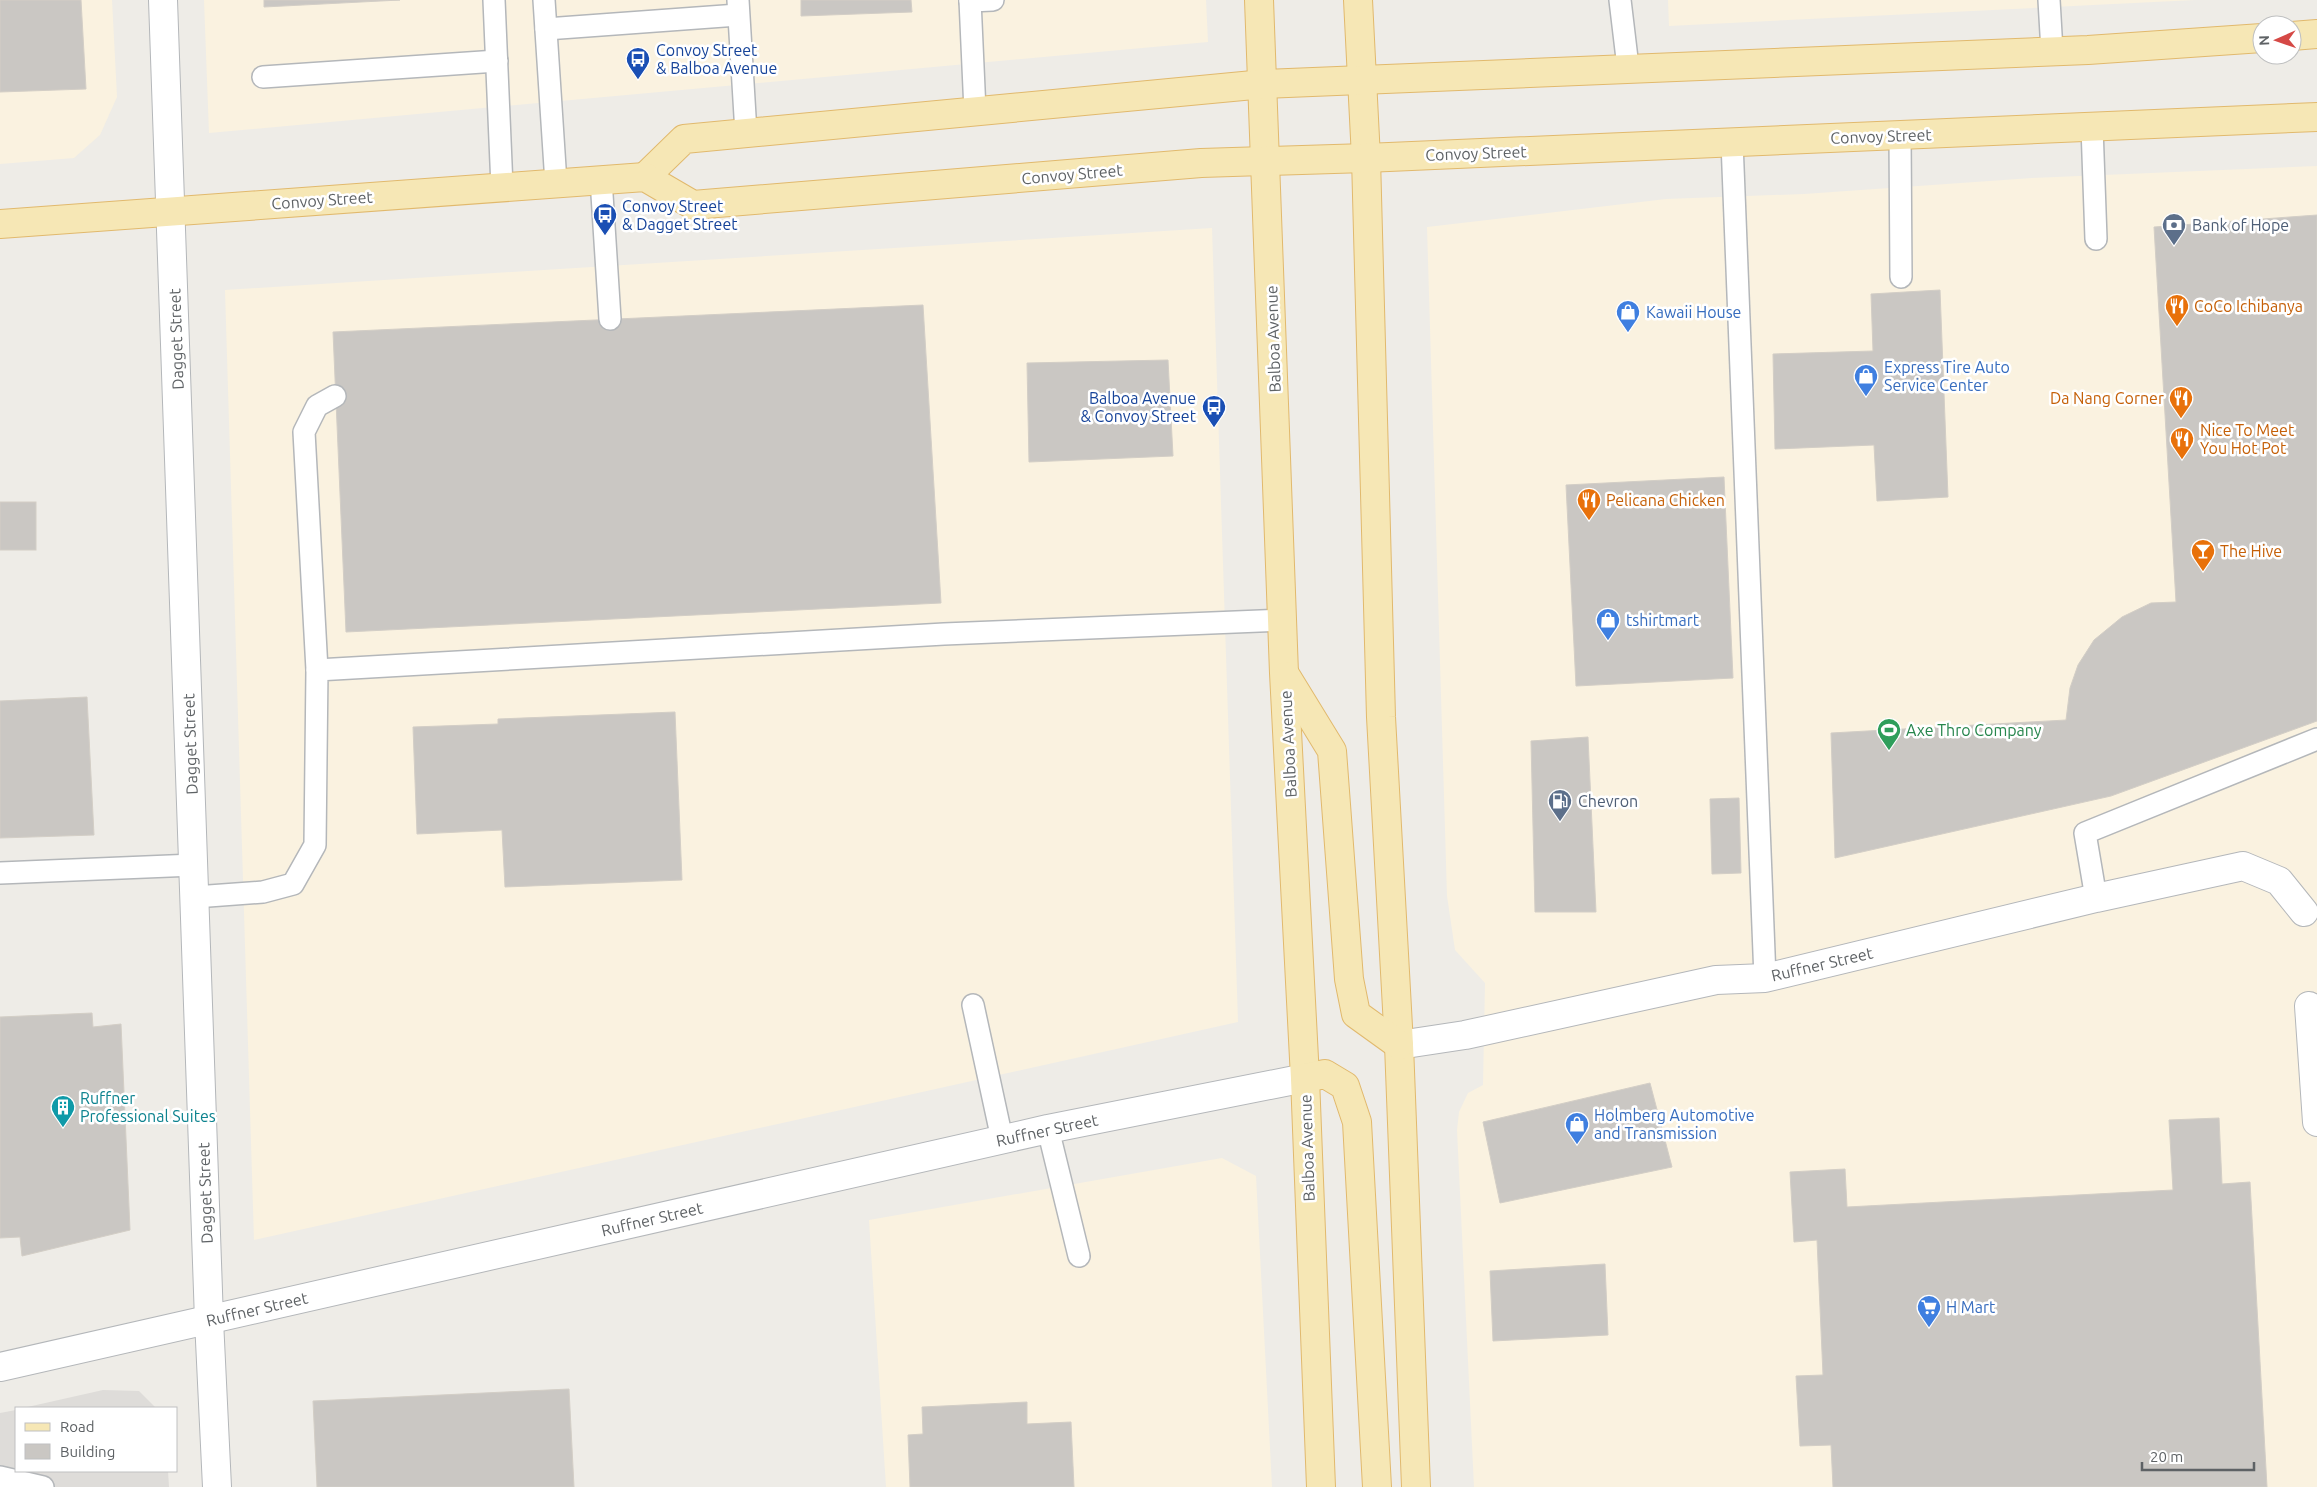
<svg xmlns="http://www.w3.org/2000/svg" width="2317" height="1487" viewBox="0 0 2317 1487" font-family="Ubuntu,sans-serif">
	<rect width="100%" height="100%" fill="#eeece7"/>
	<g fill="#faf2e0">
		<path d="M0,0H112L117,97L100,135L74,158L0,164Z"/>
		<path d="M204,0H1206L1208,42L209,133Z"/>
		<path d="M1668,0H2195L1669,26Z"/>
		<path d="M2317,166V1487H1474L1457,1130L1459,1112L1468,1093L1483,1085L1485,983L1455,950L1447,896L1427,227L1666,199L1804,194L2032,178Z"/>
		<path d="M1212,228L1238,1022L254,1240L225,290Z"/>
		<path d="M1222,1158L1256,1176L1272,1487H886L869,1220Z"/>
	</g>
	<g fill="#dedcd9">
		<path d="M103,1390L139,1391L156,1408H23Z"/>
		<path d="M16,1410V1471H168L169,1487H0V1413Z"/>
	</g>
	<g fill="#cac7c3" stroke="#d3cec6">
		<path d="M0,0H81L86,89L0,92Z"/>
		<path d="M264,0H400L264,7Z"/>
		<path d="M801,0H911L912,12L801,16Z"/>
		<path d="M2317,215V721L2111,796L1835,858L1831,733L2066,720L2070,688L2078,665L2094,640L2122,617L2151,603L2176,602L2154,227Z"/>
		<path d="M1940,290L1948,497L1877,501L1874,445L1775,449L1773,354L1873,351L1871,294Z"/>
		<path d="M923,305L941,603L346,632L333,332Z"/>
		<path d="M1168,360L1173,456L1029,462L1027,363Z"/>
		<path d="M1724,477L1733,678L1576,686L1566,485Z"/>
		<rect x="0" y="502" width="36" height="48"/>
		<path d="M87,697L94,835L0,838V701Z"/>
		<path d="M675,712L682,880L505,887L502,830L417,834L413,727L498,724V719Z"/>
		<path d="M1588,737L1596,912H1535L1531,741Z"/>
		<path d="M1739,798L1741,873L1712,874L1710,799Z"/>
		<path d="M92,1013L93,1027L121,1024L130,1230L22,1256L20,1237L0,1238V1017Z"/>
		<path d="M1650,1083L1672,1167L1500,1203L1483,1122Z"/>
		<path d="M2219,1118L2222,1184L2250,1182L2267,1487H1833L1831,1445L1800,1446L1796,1376L1823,1375L1817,1240L1794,1242L1790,1172L1845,1169L1847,1207L2173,1190L2169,1120Z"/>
		<path d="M1605,1264L1608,1335L1493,1341L1490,1271Z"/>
		<path d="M569,1389L574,1487H317L313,1401Z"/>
		<path d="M1027,1402V1424L1071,1422L1074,1487H910L908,1435L923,1434L922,1407Z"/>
	</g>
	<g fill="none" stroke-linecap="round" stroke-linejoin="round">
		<g stroke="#b4b7ba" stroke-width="24">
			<g id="service">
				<path d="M494,0L502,187"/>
				<path d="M544,0L556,183"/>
				<path d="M738,0L746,133"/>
				<path d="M970,0L975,111"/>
				<path d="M1620,0L1628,67"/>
				<path d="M2049,0L2052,51"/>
				<path d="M970,1L993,0"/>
				<path d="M546,29L738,15"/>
				<path d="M263,77L497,61"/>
				<path d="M2092,127L2096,239"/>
				<path d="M1900,135L1901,277"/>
				<path d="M1732,142L1765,978"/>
				<path d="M601,179L610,319"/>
				<path d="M317,670L304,432L317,406L335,396"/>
				<path d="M0,873L194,865"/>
				<path d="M195,897L263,892L293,884L315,845L317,670L944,634L1282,620"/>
				<path d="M2096,898L2085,833L2317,739"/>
				<path d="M973,1005L1002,1139"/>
				<path d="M1048,1129L1079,1256"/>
				<path d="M0,1477L43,1487"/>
			</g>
		</g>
		<g stroke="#b4b7ba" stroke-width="30">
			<g id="minor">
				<path d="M2309,1006L2317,1122"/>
				<path d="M1399,1045L1465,1035L1716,980L1765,978L2096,898L2243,866L2279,881L2304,912"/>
			</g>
		</g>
		<g stroke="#b4b7ba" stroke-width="30">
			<g id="tertiary">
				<path d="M163,0L209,1320L217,1487"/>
				<path d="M0,1367L1048,1129L1305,1078"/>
			</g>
		</g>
		<g stroke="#e1b96d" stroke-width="30">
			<g id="primary">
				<path d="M1259,0L1284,673L1305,1078L1321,1487"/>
				<path d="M1358,0L1366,158L1381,717L1399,1045L1416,1487"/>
				<path d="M2292,36L2317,34"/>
				<path d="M645,177L684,139L1264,84L2088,50L2262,38"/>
				<path d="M0,224L645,177L693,205L1201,163L1366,158L2317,117"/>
				<path d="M1286,676L1332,751L1349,979L1356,1014L1399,1045"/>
				<path d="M1305,1078L1325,1074L1345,1086L1357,1122L1377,1487"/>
			</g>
		</g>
		<use href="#service" stroke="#fff" stroke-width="21"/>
		<use href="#minor" stroke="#fff" stroke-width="28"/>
		<use href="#tertiary" stroke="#fff" stroke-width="28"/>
		<use href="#primary" stroke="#f6e7b5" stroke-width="28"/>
	</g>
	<defs>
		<g id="bus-pin" transform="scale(1.25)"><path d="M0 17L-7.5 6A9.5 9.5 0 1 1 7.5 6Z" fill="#1a4fb4" stroke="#fff"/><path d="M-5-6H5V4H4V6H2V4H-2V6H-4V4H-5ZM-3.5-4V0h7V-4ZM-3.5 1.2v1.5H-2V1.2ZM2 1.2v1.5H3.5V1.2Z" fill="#fff"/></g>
		<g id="bank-pin" transform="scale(1.25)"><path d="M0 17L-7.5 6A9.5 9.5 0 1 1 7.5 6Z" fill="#5c6f8a" stroke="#fff"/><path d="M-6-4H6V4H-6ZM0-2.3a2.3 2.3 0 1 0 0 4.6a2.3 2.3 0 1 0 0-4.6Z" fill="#fff"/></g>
		<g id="restaurant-pin" transform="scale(1.25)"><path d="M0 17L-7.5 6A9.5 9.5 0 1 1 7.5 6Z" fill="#e8710a" stroke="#fff"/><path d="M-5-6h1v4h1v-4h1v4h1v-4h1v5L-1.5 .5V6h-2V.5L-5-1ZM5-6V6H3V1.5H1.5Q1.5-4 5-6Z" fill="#fff"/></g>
		<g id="shop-pin" transform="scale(1.25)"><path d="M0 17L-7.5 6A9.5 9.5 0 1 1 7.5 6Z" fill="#3f7fe0" stroke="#fff"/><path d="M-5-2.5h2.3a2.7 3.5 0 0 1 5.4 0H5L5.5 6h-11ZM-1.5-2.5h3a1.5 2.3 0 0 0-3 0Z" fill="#fff"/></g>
		<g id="bar-pin" transform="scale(1.25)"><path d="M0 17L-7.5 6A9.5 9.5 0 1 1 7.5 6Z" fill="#e8710a" stroke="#fff"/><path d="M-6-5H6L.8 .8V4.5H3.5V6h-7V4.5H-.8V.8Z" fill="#fff"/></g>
		<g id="stadium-pin" transform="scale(1.25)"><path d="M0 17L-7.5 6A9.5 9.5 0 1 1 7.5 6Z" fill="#2e9e5b" stroke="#fff"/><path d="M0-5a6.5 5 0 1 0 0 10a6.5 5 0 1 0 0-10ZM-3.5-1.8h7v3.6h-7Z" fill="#fff"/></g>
		<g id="fuel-pin" transform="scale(1.25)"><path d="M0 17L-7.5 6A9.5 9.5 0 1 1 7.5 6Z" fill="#5c6f8a" stroke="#fff"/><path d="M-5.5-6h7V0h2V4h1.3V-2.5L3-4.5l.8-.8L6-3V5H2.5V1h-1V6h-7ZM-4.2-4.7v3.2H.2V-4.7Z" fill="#fff"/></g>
		<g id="building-pin" transform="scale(1.25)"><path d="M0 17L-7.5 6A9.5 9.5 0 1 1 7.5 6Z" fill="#0f9aa8" stroke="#fff"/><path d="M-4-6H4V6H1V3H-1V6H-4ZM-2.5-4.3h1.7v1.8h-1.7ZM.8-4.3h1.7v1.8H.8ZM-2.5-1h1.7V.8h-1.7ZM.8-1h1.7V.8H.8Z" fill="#fff"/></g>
		<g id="supermarket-pin" transform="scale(1.25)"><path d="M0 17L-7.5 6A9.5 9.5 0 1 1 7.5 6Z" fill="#3f7fe0" stroke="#fff"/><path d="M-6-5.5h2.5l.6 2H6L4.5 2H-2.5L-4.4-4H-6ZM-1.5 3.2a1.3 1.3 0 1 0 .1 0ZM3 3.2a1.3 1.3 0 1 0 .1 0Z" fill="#fff"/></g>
	</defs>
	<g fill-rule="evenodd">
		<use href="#bus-pin" x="638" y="59"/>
		<use href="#bus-pin" x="605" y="215"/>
		<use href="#bank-pin" x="2174" y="225"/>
		<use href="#restaurant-pin" x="2177" y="306"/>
		<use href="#shop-pin" x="1628" y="312"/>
		<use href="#shop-pin" x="1866" y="376"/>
		<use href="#restaurant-pin" x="2181" y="398"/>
		<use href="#bus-pin" x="1214" y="407"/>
		<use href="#restaurant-pin" x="2182" y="439"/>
		<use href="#restaurant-pin" x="1589" y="500"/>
		<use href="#bar-pin" x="2203" y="551"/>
		<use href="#shop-pin" x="1608" y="620"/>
		<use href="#stadium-pin" x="1889" y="730"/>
		<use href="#fuel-pin" x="1560" y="801"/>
		<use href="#building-pin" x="63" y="1107"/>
		<use href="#shop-pin" x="1577" y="1124"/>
		<use href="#supermarket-pin" x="1929" y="1307"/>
	</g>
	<g text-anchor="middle" stroke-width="5" stroke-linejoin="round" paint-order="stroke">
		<g font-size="16" fill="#164399" stroke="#fff" text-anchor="start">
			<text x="656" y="56">Convoy Street<tspan x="656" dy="18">&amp; Balboa Avenue</tspan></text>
			<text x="622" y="212">Convoy Street<tspan x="622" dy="18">&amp; Dagget Street</tspan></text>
			<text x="1196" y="404" text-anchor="end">Balboa Avenue<tspan x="1196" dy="18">&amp; Convoy Street</tspan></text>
		</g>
		<g font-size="16" fill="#5e6265" stroke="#fff">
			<text transform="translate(1881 136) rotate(-2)" y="6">Convoy Street</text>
			<text transform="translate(1476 153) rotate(-2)" y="6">Convoy Street</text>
			<text transform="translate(1072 174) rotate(-5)" y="6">Convoy Street</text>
			<text transform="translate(322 200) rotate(-4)" y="6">Convoy Street</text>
			<text transform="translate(176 339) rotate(-92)" y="6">Dagget Street</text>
			<text transform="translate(1273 339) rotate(-92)" y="6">Balboa Avenue</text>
			<text transform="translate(190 744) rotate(-92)" y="6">Dagget Street</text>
			<text transform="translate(1288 744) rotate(-93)" y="6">Balboa Avenue</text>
			<text transform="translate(1822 964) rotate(-13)" y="6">Ruffner Street</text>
			<text transform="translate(1047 1130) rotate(-12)" y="6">Ruffner Street</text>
			<text transform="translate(1307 1148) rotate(-92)" y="6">Balboa Avenue</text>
			<text transform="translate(205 1193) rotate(-92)" y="6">Dagget Street</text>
			<text transform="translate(652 1219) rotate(-13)" y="6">Ruffner Street</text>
			<text transform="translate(257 1309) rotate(-13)" y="6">Ruffner Street</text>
		</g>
		<g font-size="16" fill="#4e5e75" stroke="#fff" text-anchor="start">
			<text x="2192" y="231">Bank of Hope</text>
			<text x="1578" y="807">Chevron</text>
		</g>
		<g font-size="16" fill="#c56008" stroke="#fff" text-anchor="start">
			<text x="2194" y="312">CoCo Ichibanya</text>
			<text x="2164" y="404" text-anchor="end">Da Nang Corner</text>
			<text x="2200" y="436">Nice To Meet<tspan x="2200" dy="18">You Hot Pot</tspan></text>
			<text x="1606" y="506">Pelicana Chicken</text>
			<text x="2220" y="557">The Hive</text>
		</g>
		<g font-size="16" fill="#366cbe" stroke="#fff" text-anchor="start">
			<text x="1646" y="318">Kawaii House</text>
			<text x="1884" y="373">Express Tire Auto<tspan x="1884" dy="18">Service Center</tspan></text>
			<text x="1626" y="626">tshirtmart</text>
			<text x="1594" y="1121">Holmberg Automotive<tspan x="1594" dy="18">and Transmission</tspan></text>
			<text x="1946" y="1313">H Mart</text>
		</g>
		<g font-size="16" fill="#27864d" stroke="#fff" text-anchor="start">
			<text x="1906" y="736">Axe Thro Company</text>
		</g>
		<g font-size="16" fill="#0d838f" stroke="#fff" text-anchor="start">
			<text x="80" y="1104">Ruffner<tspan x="80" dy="18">Professional Suites</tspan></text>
		</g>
	</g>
	<rect x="15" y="1407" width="162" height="65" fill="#ffffff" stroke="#bfc0c1"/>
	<rect x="25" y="1423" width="25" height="8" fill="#f6e7b5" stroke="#bfc0c1"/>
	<text x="60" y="1432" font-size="15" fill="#5e6265">Road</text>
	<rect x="25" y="1444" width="25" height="15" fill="#cac7c3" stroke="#bfc0c1"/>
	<text x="60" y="1457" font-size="15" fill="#5e6265">Building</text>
	<g transform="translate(2277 40) rotate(268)"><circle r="24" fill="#ffffff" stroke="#bfc0c1"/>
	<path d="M0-4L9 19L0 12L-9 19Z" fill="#d54946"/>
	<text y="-8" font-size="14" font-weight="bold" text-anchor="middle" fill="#5e6265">N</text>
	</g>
	<path d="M2142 1462v8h112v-8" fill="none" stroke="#5e6265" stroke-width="2.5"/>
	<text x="2150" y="1462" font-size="15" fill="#5e6265" stroke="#ffffff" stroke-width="4" paint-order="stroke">20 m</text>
</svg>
